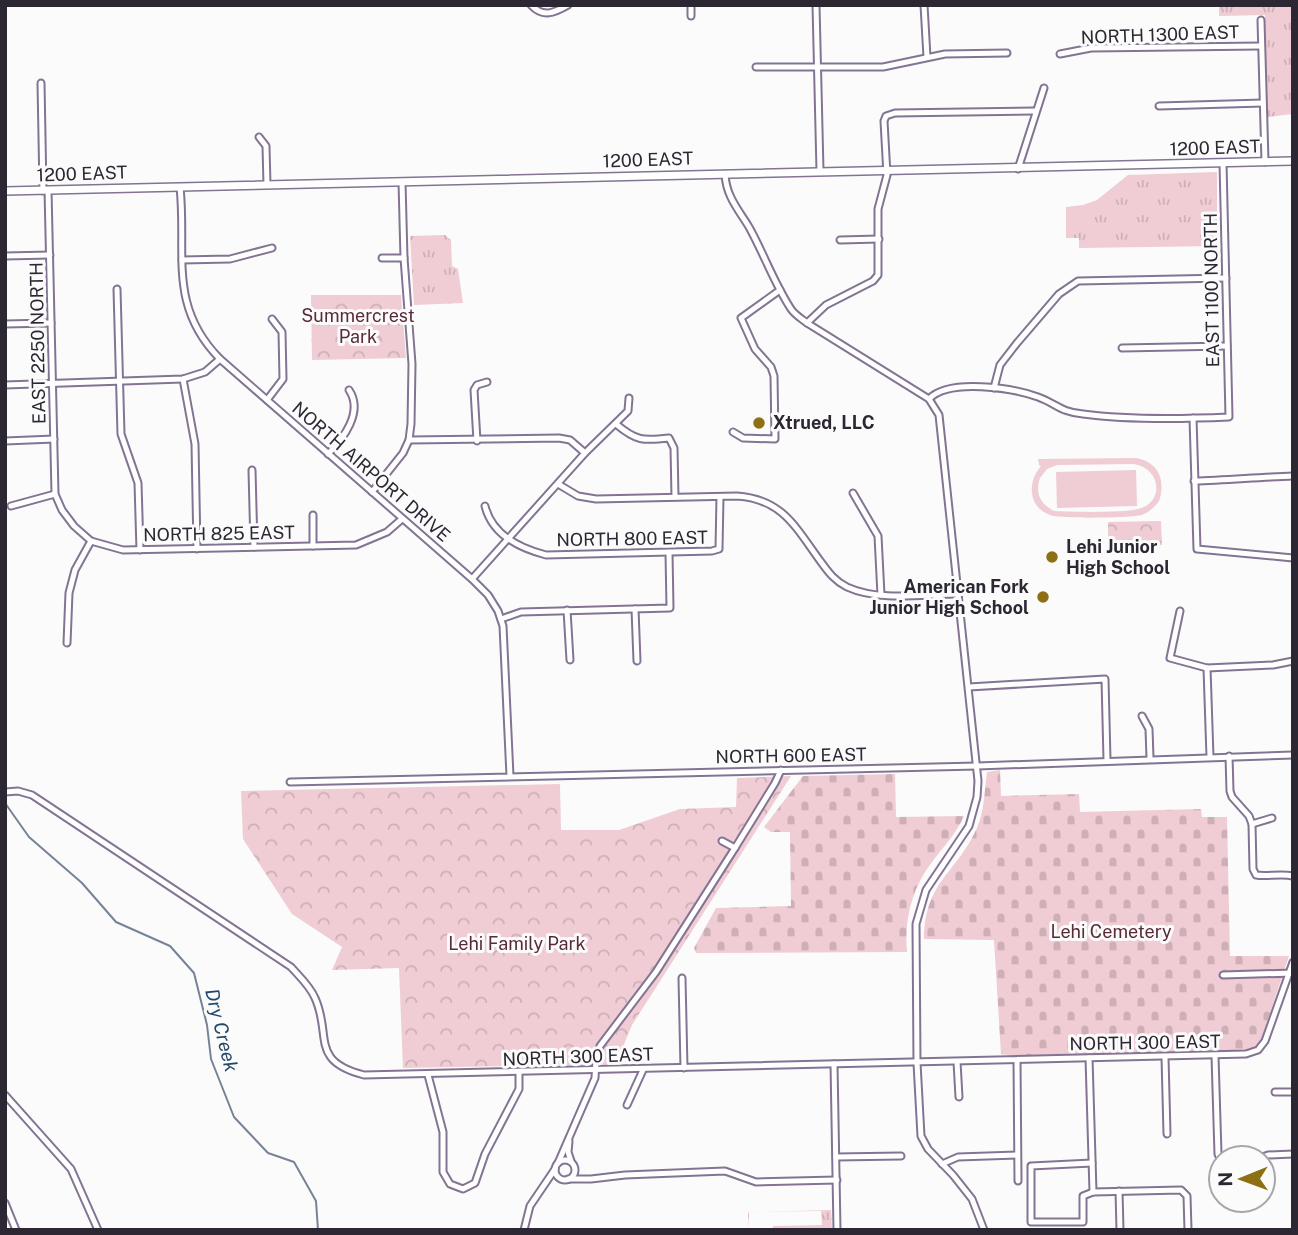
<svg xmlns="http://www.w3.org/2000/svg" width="1298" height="1235" viewBox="0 0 1298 1235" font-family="'Public Sans',sans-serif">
	<defs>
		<pattern id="grass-tufts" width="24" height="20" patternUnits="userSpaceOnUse" patternTransform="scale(1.75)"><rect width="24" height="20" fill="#f0ccd4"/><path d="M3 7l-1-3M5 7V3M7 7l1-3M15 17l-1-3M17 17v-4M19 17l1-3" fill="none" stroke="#ceafb6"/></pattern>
		<pattern id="forest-crowns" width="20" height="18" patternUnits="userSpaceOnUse" patternTransform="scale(1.75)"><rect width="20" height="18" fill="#f0ccd4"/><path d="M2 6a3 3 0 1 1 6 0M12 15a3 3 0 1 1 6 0" fill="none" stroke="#ceafb6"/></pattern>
		<pattern id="cemetery-stones" width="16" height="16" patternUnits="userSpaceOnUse" patternTransform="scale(1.75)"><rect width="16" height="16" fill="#f0ccd4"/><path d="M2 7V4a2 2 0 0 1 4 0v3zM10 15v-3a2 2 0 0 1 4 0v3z" fill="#ceafb6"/></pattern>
	</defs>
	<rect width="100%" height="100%" fill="#fbfbfb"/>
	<g fill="url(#grass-tufts)">
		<path d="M1219,5H1293V114L1267,117L1265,15L1219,16Z"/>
		<path d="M1217,172V246L1079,248V238H1066V207L1083,205L1097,200L1128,175Z"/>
		<path d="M445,235L451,240L452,266L458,269L463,303L414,305L410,236Z"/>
		<path d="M831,1210L832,1230H773V1226L822,1225L821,1211L749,1212L748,1230V1212Z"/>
	</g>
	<g fill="url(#forest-crowns)">
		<path d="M311,295H401L406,358L312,360Z"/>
		<path d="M1161,521L1162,545L1108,546V522Z"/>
		<path d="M791,776L632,1025L620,1054V1064L403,1068L399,968L332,970L342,947L292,914L243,839L241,791L560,784L561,830H619L680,809L736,807L737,778Z"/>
	</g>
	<g fill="url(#cemetery-stones)">
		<path d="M1000,770L1001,796L1079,794L1080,812L1201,809L1202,817H1227L1230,956H1289L1261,1040L1257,1046L1246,1050L1016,1056L1001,1054L994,940L924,939C925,881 955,875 976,830C985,811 984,792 987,772Z"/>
		<path d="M895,774L896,817L964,816C956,834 944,846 932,862C912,888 904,919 907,952L696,953L694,948L716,908L791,906L790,832H771L764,827L803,776Z"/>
	</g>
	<g fill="#f0ccd4" fill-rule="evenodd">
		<path d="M1136,458C1159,462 1166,481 1159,501C1155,507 1149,512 1142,515C1131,518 1060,519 1050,515C1028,507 1027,482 1041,466L1039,465L1038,459ZM1134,464C1161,468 1165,503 1138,509C1121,513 1073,512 1054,511C1040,504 1035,493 1040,478L1047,469L1057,465Z"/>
		<path d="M1136,470L1137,506L1057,508L1056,472Z"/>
	</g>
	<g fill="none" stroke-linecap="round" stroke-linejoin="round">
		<path stroke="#768396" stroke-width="2" d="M5,803L29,837L82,883L116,922L170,946L194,973L207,1025L211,1059L234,1117L268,1153L294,1162L316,1201L318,1230"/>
		<g stroke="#837493" stroke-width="9">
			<g id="minor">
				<path d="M531,5C543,18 554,13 568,5"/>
				<path d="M816,5L820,171"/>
				<path d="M924,5L927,57"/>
				<path d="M691,16V5"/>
				<path d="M1261,20L1265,162"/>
				<path d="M1060,54L1091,48L1261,46"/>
				<path d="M756,67H883L945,54L1007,53"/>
				<path d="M41,83L43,191"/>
				<path d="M1159,106L1263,103"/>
				<path d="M259,137L266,146L267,185"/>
				<path d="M1018,169L1044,88"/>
				<path d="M725,174C726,196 738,209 749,227C764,254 774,283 791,309C795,315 802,319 807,323L929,399L939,415L978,781L977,797L969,826L926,890L916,924L917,1063L921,1136L928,1149L953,1175L972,1199L984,1230"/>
				<path d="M180,187C187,253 167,305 220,359L472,579L488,595L498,611L503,626L510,776"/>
				<path d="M48,190L55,494L62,510L74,526L91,541L123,550L356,545L387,532L402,519"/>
				<path d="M840,240L879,239"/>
				<path d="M5,256L50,255"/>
				<path d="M382,258H404"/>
				<path d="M182,260L230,259L272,248"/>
				<path d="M117,289L121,434L138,483L140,550"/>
				<path d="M807,323L826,305L873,281L878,275V209L887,175L884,121L886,116L895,113L1035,111"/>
				<path d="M5,324L51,323"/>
				<path d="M1122,348L1227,346"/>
				<path d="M183,379L195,444L197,549"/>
				<path d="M5,385L183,379L205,372L220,359"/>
				<path d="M994,388L1000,365L1017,343L1059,294L1078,281L1226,278"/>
				<path d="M929,399C949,378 1013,388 1038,397C1057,404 1060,412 1083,414C1128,420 1183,419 1229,417L1223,163"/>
				<path d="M267,400L283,379L282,332L272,319"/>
				<path d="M1193,418L1197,549L1293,558"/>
				<path d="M616,424C636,441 643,441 669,438L674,448L675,497"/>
				<path d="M733,432L743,438L775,439L774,376L771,367L755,349L741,318L780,290"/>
				<path d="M409,440L559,438L570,440L585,453"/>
				<path d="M5,441L54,439"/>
				<path d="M477,441L474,390L477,385L487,382"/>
				<path d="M328,454C343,439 364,412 349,390"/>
				<path d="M252,470L254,547"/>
				<path d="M1194,481C1228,480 1260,477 1293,476"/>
				<path d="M558,484L578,496L596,499L737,496C783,499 796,528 821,562C829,573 835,581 847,587C880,602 924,594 959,594"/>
				<path d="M372,492L403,453L409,440L411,424L412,364L404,258L402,182"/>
				<path d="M853,493L878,536L881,595"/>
				<path d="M11,506L55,494"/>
				<path d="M485,506C492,535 519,548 546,555L712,551L719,549L720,497"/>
				<path d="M313,546V515"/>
				<path d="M472,579L585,453L628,411L629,398"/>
				<path d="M635,609L637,661"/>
				<path d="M567,610L570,660"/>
				<path d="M1180,611L1170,658L1207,668L1273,665L1293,661"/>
				<path d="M501,619L521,612L670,608L669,553"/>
				<path d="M67,643L69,593L75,570L91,541"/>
				<path d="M1207,668L1210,757"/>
				<path d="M969,687L1105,679L1107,760"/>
				<path d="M1142,716L1149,729L1150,758"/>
				<path d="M1229,756L1230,791L1232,797L1249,816L1252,824L1253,869L1256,875C1268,877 1280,873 1293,876"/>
				<path d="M290,782L977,766L1293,755"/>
				<path d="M5,792L18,791L32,795L291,967C299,976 310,986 315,998C332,1035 309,1061 364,1075L1246,1054L1258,1050L1265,1041L1293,962"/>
				<path d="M1252,824L1272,818"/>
				<path d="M722,841L735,848L775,783L781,770"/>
				<path d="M1223,975L1293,973"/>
				<path d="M682,978L684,1068"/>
				<path d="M1215,1056L1218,1154L1221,1161"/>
				<path d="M1165,1057L1167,1134"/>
				<path d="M1089,1058L1093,1192"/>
				<path d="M1017,1060L1018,1181"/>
				<path d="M957,1062L959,1097"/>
				<path d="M834,1064L837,1230"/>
				<path d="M428,1075L443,1132V1172L450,1184L463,1189L475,1183L485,1154L519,1089V1073"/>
				<path d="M1275,1092H1293"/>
				<path d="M5,1095L71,1169L98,1230"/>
				<path d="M627,1105L643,1070"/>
				<path d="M569,1141L568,1152L571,1161"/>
				<path d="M836,1157L901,1156"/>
				<path d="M1260,1158L1268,1155L1293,1154"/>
				<circle cx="565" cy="1170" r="10"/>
				<path d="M558,1163L595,1078L596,1060L600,1046L656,972L735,848"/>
				<path d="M1092,1163L1031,1166V1222H1083V1196L1093,1192L1181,1190L1187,1196L1188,1230"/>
				<path d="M942,1164L958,1157L1017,1155"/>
				<path d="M568,1179H591L625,1175L725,1171L756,1182L837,1180"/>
				<path d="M1119,1191L1120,1230"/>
				<path d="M5,1203L16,1230"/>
				<path d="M524,1230L530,1206L555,1169"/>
			</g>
		</g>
		<g stroke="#837493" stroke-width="10">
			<path id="major" d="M5,191L1293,161"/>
		</g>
		<use href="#minor" stroke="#fff" stroke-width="5"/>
		<use href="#major" stroke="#fff" stroke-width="7"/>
	</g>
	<g fill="#8d7013" stroke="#fbfbfb" stroke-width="2.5">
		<circle cx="759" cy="423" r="7"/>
		<circle cx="1052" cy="557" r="7"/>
		<circle cx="1043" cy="597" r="7"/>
	</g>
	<g text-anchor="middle" stroke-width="6" stroke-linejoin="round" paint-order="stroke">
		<g font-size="18" fill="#2c2733" stroke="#fbfbfb">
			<text transform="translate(1160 35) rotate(-2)" y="6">NORTH 1300 EAST</text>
			<text transform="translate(1215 148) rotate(-2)" y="6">1200 EAST</text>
			<text transform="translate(648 160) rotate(-2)" y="6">1200 EAST</text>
			<text transform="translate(82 174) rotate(-2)" y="6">1200 EAST</text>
			<text transform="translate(1212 290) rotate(-91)" y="6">EAST 1100 NORTH</text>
			<text transform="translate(38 343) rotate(-91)" y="6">EAST 2250 NORTH</text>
			<text transform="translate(371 472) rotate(41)" y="6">NORTH AIRPORT DRIVE</text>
			<text transform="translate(219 534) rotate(-1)" y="6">NORTH 825 EAST</text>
			<text transform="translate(632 539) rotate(-1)" y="6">NORTH 800 EAST</text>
			<text transform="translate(791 756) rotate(-1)" y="6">NORTH 600 EAST</text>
			<text transform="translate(1145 1043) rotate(-1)" y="6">NORTH 300 EAST</text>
			<text transform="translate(578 1057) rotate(-2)" y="6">NORTH 300 EAST</text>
		</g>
		<g font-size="18" fill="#592a38" stroke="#fbfbfb">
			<text x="358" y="322">Summercrest<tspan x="358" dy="21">Park</tspan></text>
			<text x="1111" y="938">Lehi Cemetery</text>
			<text x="517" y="950">Lehi Family Park</text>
		</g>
		<g font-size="18" font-weight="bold" fill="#2c2733" stroke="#fbfbfb" text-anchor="start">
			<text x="773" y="429">Xtrued, LLC</text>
			<text x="1066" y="553">Lehi Junior<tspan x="1066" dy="21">High School</tspan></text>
			<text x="1029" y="593" text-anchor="end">American Fork<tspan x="1029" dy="21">Junior High School</tspan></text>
		</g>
		<g font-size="19" font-style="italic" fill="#234769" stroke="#fbfbfb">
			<text transform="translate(222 1030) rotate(76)" y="7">Dry Creek</text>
		</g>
	</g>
	<rect width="1298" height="1235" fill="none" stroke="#2c2733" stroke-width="14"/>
	<g transform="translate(1242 1179) rotate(269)"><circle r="33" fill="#fbfbfb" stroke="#a8a6ab" stroke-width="2"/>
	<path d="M0-5L12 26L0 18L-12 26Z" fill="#8d7013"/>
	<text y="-10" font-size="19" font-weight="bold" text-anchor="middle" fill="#2c2733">N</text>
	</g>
</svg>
